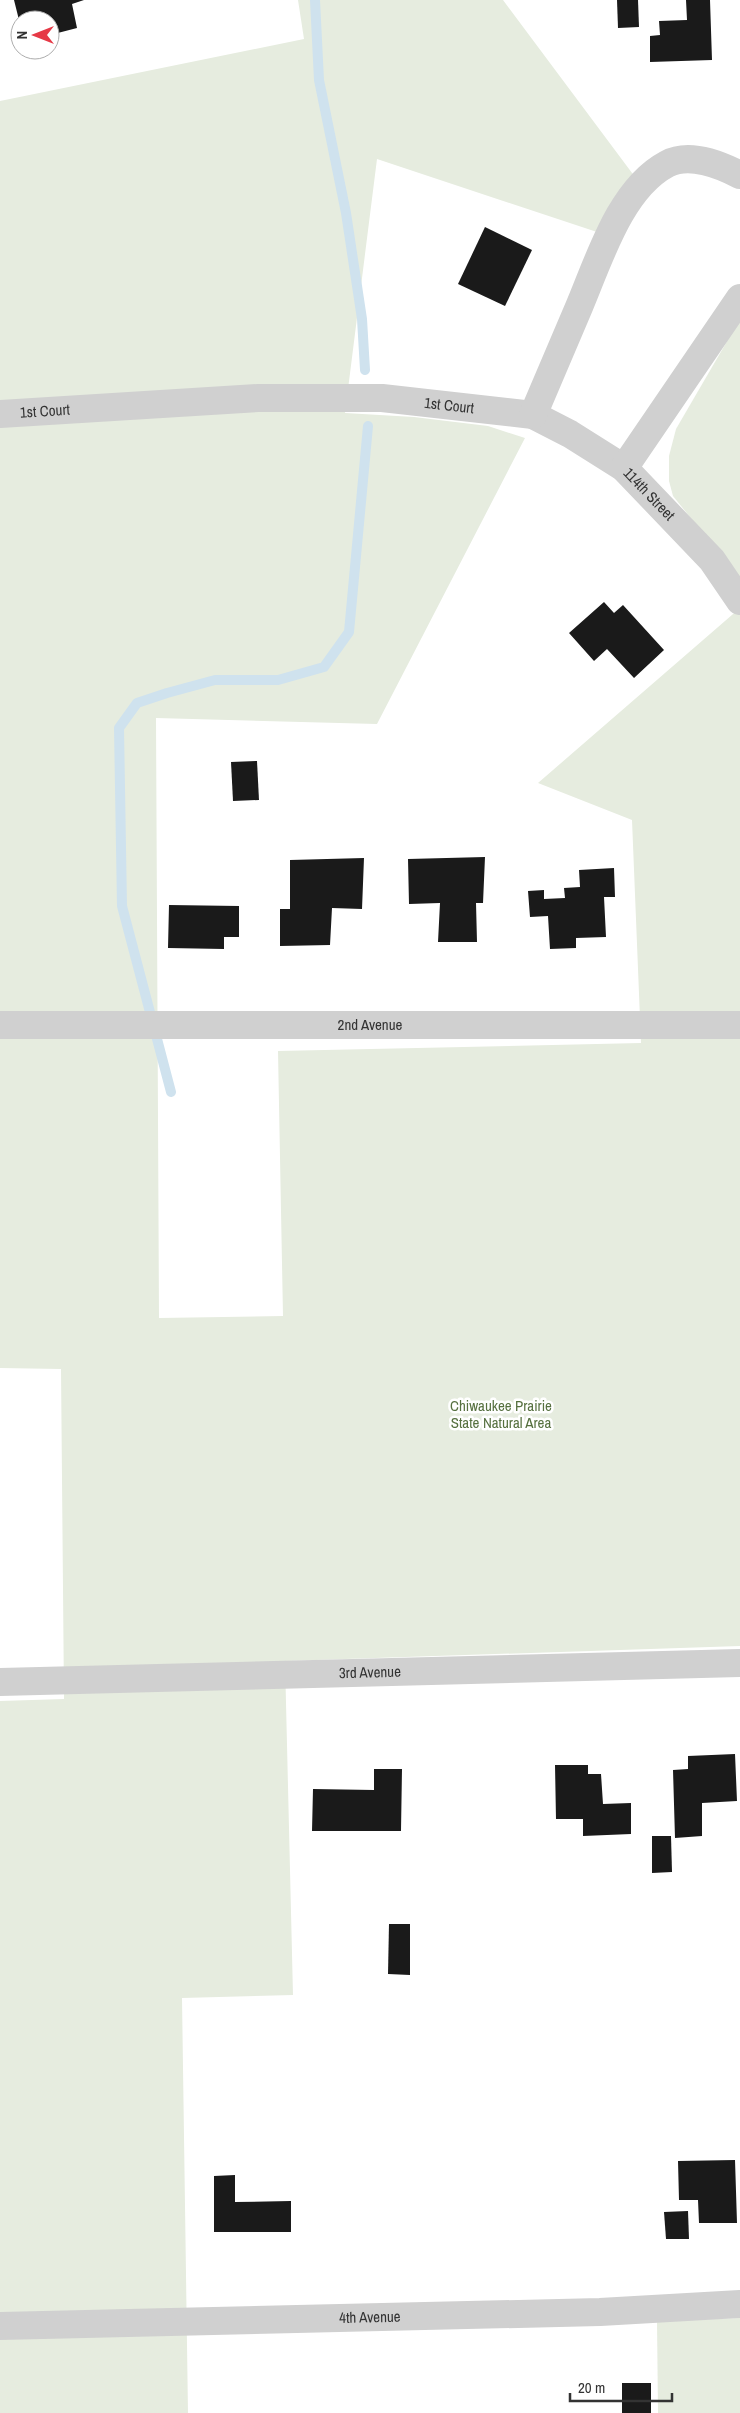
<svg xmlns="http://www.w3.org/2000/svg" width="740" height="2413" viewBox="0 0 740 2413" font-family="'Archivo Narrow',sans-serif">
	<rect width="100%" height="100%" fill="#fff"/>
	<g fill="#e6ecdf">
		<path d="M298,0H503L635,177L600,233L377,159L345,413L414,417L488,426L525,438L377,724L156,718L159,1318L283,1316L278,1051L641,1043L632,820L538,783L740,608V1646L285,1661L293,1995L182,1998L188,2413H0V1701L64,1699L61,1369L0,1368V101L304,39Z"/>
		<path d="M740,319V579L673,496L669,481V456L676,429Z"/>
		<path d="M740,2318V2413H658L657,2321Z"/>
	</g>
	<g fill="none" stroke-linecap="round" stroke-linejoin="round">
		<g stroke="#cfe2ee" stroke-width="10">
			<path d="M315,0L319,80L346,213L362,319L365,370"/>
			<path d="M171,1092L122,906L119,728L137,703L167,693L215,680H278L324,667L349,632L368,426"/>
		</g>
	</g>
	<g fill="#1a1a1a">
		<path d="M14,0H84L72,4L77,28L50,35V20H19Z"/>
		<path d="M617,0H638L639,27L618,28Z"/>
		<path d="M686,0H710L712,60L650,62V36L660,35L659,21L687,20Z"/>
		<path d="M485,227L532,250L505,306L458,284Z"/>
		<path d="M604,602L614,613L623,605L664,650L634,678L607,649L594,661L569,633Z"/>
		<path d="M257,761L259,800L233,801L231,762Z"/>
		<path d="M485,857L483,903H476L477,942H438L440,903L409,904L408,859Z"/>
		<path d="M364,858L362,909L332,908L330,945L280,946V909H290V860Z"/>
		<path d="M614,868L615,897H604L606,937L576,938V948L550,949L548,916L530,917L528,891L544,890V899L565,898L564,888L580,887L579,870Z"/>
		<path d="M169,905L239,906V937H224V949L168,948Z"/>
		<path d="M735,1754L737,1801L702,1803V1836L675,1838L673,1770L688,1769V1756Z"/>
		<path d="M555,1765H588V1774H601L603,1804L631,1803V1834L583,1836V1819H556Z"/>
		<path d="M374,1769H402L401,1831H312L313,1789L374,1790Z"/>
		<path d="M652,1836H671L672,1872L652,1873Z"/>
		<path d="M389,1924H410V1975L388,1974Z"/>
		<path d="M735,2160L737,2223H699L698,2200H679L678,2161Z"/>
		<path d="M235,2175V2202L291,2201V2232H214V2176Z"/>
		<path d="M688,2211L689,2239H666L664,2212Z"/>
		<rect x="622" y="2383" width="29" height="30"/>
	</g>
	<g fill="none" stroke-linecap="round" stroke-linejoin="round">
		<g stroke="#d0d0d0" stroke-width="28">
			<path id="s1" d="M0,414L258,398H382L533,415L570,434L624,468L712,560L740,601"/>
			<path d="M533,415C548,379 564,343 579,307C599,260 620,189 667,164C689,152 721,165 740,175"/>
			<path d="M624,468L740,298"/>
			<path id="s2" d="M0,1025H740"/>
			<path id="s3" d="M0,1682L740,1663"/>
			<path id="s4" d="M0,2326L600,2312L740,2304"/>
		</g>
	</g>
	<g text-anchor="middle" stroke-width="5" stroke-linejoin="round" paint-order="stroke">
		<g font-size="15" fill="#333" stroke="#fff">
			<text dy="5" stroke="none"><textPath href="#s1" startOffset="450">1st Court</textPath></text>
			<text dy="5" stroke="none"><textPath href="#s1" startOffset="45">1st Court</textPath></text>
			<text dy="5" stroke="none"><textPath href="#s1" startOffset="676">114th Street</textPath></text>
			<text dy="5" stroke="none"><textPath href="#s2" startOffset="370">2nd Avenue</textPath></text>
			<text dy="5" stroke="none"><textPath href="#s3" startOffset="370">3rd Avenue</textPath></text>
			<text dy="5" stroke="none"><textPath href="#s4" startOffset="370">4th Avenue</textPath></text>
		</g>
		<g font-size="15" fill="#56703f" stroke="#fff">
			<text x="501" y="1411">Chiwaukee Prairie<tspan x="501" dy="17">State Natural Area</tspan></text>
		</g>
	</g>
	<g transform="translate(35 35) rotate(270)"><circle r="24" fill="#ffffff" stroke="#adadad"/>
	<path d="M0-4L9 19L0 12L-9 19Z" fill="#e63946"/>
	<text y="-8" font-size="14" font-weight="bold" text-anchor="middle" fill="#333333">N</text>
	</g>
	<path d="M570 2393v8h102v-8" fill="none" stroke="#333333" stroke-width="2.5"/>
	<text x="578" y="2393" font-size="15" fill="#333333" stroke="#ffffff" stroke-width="4" paint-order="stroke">20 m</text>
</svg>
